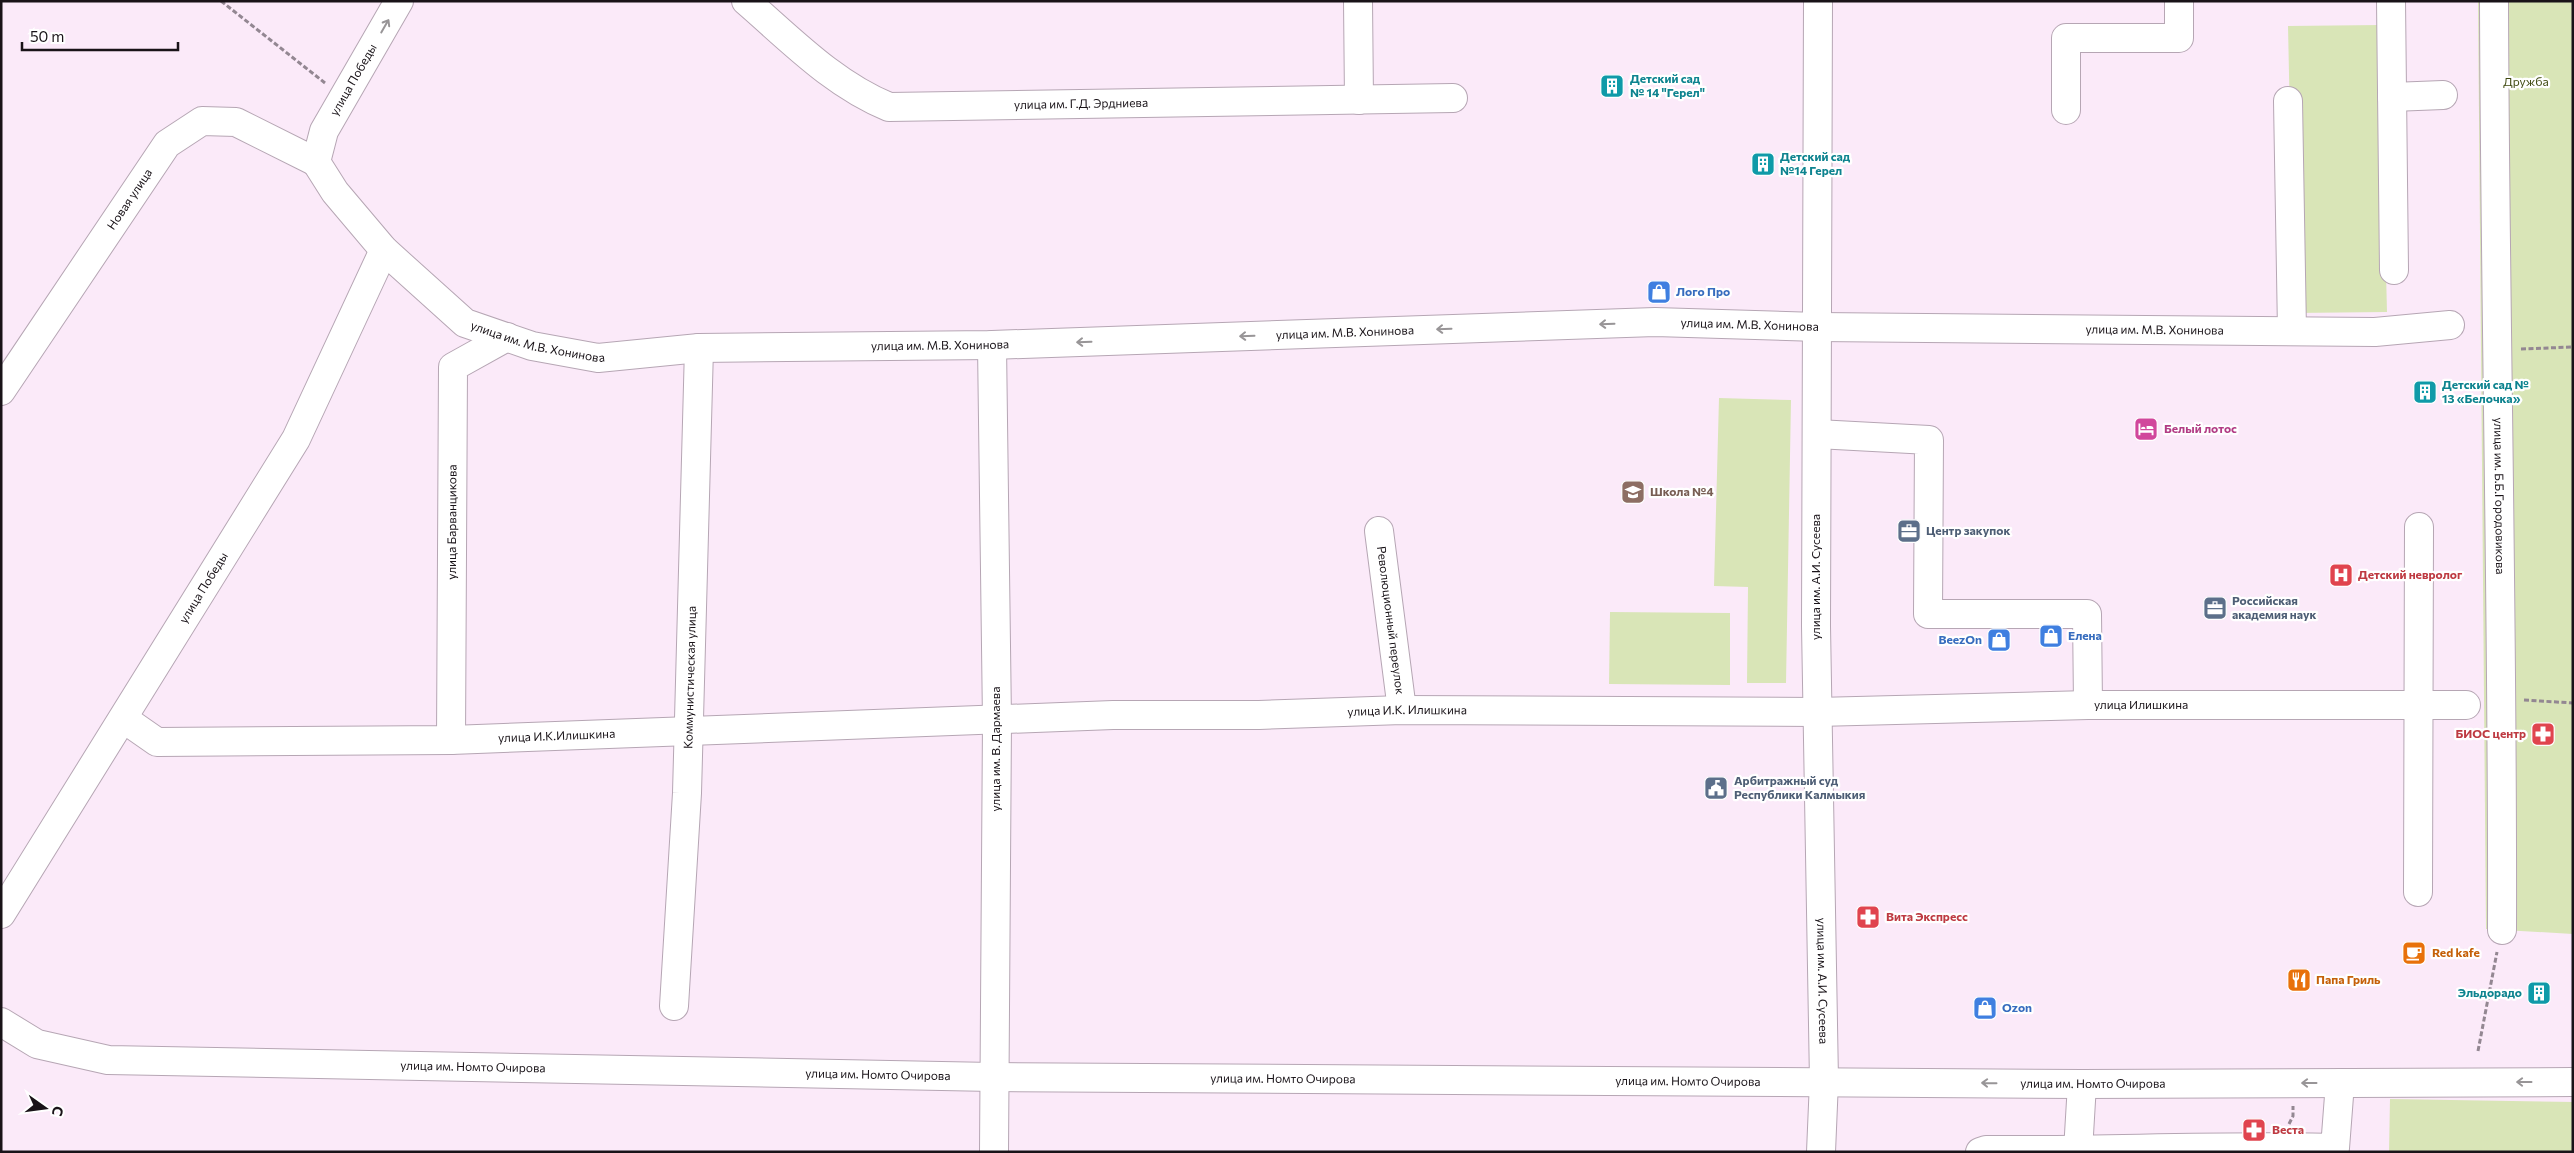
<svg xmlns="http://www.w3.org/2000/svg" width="2574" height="1153" viewBox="0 0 2574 1153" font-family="Commissioner,sans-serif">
	<rect width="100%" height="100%" fill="#fbeaf9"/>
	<g fill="#d9e5b7">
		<path d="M2478,1H2573V934L2486,929Z"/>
		<path d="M2380,25L2387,312L2294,313L2288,26Z"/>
		<path d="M1719,398L1791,400L1786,683H1747L1748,587L1714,586Z"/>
		<path d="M1610,612L1730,613V685L1609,684Z"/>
		<path d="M2390,1099L2573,1102V1152H2389Z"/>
	</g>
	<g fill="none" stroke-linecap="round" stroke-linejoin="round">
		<g stroke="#b6a6b4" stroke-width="30">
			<g id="minor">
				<path id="s1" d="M746,1C791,40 833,84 889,107L1453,98"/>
				<path d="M1358,1L1359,100"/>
				<path id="s2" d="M1818,1L1816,626L1824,1081L1821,1152"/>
				<path d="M2391,1L2394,270"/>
				<path id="s3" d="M2494,1C2495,311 2503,620 2502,930"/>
				<path d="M2392,97L2443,95"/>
				<path d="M2288,101L2292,331"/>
				<path d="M2066,110V38H2179V1"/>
				<path id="s4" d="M316,162L335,192L384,250L465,323L532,346L598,358L699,348L992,345L1655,322L1818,327L2375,332L2450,325"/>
				<path id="s5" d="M316,162L324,131L399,1"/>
				<path d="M992,345L997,721L994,1152"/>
				<path id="s6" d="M1,391L167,144L202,121L236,122L316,162"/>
				<path d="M1817,434L1929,440L1928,614H2087L2088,705"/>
				<path id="s7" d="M1379,531L1402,710"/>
				<path id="s8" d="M124,719L157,742L451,740L1113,715H1259L1402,710L1817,712L2088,705H2466"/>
				<path id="s9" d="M451,740L453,367L507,337"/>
				<path d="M2418,892L2419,527"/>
				<path id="s10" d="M1,914L296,439L384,250"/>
				<path id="s11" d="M674,1006L687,793L699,348"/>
				<path id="s12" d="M1,1022L37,1044L108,1060L993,1077L2082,1084L2573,1082"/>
				<path d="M2078,1151L2082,1084"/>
				<path d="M1980,1152L1986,1150C2103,1151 2219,1145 2335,1148L2340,1083"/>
			</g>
		</g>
		<g stroke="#938792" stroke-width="3" stroke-dasharray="5 2.5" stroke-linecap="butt">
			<path d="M221,1L325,83"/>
			<path d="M2521,349L2573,347"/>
			<path d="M2524,700L2573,703"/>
			<path d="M2478,1051L2497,952"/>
			<path d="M2289,1124L2293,1116V1106"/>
		</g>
		<use href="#minor" stroke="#fff" stroke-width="28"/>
	</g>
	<defs><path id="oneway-shaft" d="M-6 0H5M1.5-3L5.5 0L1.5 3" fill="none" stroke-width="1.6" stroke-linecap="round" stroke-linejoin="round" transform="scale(1.25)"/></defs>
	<g stroke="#989597">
		<use href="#oneway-shaft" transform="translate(385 26) rotate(-60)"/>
		<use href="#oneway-shaft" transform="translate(1607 324) rotate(178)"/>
		<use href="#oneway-shaft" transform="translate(1444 329) rotate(178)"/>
		<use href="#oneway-shaft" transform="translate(1247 336) rotate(178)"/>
		<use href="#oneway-shaft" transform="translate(1084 342) rotate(178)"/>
		<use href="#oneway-shaft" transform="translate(2524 1082) rotate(180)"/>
		<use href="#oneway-shaft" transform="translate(1989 1083) rotate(-179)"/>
		<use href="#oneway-shaft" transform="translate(2309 1083) rotate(180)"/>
	</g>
	<defs>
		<g id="building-square" transform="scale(1.25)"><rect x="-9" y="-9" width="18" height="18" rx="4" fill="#0f9aa8" stroke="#fff"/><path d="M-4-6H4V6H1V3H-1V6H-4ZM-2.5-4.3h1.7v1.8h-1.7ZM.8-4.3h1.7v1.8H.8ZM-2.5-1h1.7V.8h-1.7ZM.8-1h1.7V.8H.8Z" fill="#fff"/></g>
		<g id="shop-square" transform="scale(1.25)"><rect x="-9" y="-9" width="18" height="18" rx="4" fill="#3f7fe0" stroke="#fff"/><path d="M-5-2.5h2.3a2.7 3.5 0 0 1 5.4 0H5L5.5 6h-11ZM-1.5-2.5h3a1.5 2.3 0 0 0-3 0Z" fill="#fff"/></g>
		<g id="hotel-square" transform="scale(1.25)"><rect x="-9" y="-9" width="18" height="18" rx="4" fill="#d1479c" stroke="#fff"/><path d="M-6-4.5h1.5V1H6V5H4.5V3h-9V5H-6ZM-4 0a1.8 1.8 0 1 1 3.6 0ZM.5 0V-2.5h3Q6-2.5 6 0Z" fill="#fff"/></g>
		<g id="school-square" transform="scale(1.25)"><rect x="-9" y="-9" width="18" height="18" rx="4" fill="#8d6e63" stroke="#fff"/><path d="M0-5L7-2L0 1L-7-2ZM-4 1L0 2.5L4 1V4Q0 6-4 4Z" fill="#fff"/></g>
		<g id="office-square" transform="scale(1.25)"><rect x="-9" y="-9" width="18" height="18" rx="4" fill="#5c6f8a" stroke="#fff"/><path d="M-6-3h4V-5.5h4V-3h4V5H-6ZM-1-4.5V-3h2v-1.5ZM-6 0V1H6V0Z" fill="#fff"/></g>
		<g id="hospital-square" transform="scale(1.25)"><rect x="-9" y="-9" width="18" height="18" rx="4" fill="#e0444e" stroke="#fff"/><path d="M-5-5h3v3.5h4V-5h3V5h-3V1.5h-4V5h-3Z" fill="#fff"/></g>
		<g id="pharmacy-square" transform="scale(1.25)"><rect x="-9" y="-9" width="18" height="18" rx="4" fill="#e0444e" stroke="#fff"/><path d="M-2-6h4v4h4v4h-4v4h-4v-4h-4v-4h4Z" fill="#fff"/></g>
		<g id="civic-square" transform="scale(1.25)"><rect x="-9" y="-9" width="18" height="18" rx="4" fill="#5c6f8a" stroke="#fff"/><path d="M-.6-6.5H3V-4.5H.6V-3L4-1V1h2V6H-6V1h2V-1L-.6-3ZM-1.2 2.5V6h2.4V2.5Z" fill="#fff"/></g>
		<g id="cafe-square" transform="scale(1.25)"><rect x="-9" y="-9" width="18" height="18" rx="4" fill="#e8710a" stroke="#fff"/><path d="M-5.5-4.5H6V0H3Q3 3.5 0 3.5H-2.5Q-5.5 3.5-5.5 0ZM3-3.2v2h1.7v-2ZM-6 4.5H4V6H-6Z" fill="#fff"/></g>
		<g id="restaurant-square" transform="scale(1.25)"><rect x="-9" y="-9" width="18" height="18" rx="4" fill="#e8710a" stroke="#fff"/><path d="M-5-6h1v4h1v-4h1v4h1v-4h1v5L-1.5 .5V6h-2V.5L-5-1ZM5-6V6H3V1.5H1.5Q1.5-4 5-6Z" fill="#fff"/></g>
	</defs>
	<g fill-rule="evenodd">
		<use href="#building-square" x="1612" y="86"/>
		<use href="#building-square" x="1763" y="164"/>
		<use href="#shop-square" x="1659" y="292"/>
		<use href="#building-square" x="2425" y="392"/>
		<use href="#hotel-square" x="2146" y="429"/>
		<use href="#school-square" x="1633" y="492"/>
		<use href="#office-square" x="1909" y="531"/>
		<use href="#hospital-square" x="2341" y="575"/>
		<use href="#office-square" x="2215" y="608"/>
		<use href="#shop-square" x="2051" y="636"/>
		<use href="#shop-square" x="1999" y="640"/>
		<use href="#pharmacy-square" x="2543" y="734"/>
		<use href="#civic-square" x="1716" y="788"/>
		<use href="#pharmacy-square" x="1868" y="917"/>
		<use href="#cafe-square" x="2414" y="953"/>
		<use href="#restaurant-square" x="2299" y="980"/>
		<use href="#building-square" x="2539" y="993"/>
		<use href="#shop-square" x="1985" y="1008"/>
		<use href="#pharmacy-square" x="2254" y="1130"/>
	</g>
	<g text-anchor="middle" stroke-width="4.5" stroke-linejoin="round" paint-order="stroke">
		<g font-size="12" font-weight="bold" fill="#0d838f" stroke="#fff" text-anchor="start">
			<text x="1630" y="83">Детский сад<tspan x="1630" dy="14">№ 14 "Герел"</tspan></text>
			<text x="1780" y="161">Детский сад<tspan x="1780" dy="14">№14 Герел</tspan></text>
			<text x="2442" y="389">Детский сад №<tspan x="2442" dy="14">13 «Белочка»</tspan></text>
			<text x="2522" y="997" text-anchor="end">Эльдорадо</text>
		</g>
		<g font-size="12" fill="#191318" stroke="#fff">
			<text dy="4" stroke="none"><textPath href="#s5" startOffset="91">улица Победы</textPath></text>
			<text dy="4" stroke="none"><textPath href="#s1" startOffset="371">улица им. Г.Д. Эрдниева</textPath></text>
			<text dy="4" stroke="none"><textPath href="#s6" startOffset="231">Новая улица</textPath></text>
			<text dy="4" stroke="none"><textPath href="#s4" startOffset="1511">улица им. М.В. Хонинова</textPath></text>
			<text dy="4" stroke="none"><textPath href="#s4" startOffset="1916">улица им. М.В. Хонинова</textPath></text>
			<text dy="4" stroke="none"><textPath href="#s4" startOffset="1106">улица им. М.В. Хонинова</textPath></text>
			<text dy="4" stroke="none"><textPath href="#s4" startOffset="296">улица им. М.В. Хонинова</textPath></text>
			<text dy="4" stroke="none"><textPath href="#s4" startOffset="701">улица им. М.В. Хонинова</textPath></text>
			<text dy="4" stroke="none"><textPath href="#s3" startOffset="495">улица им. Б.Б.Городовикова</textPath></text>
			<text dy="4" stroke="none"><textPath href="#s9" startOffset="218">улица Барванцикова</textPath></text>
			<text transform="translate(1816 577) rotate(-90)" y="4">улица им. А.И. Сусеева</text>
			<text dy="4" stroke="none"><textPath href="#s10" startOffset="384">улица Победы</textPath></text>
			<text dy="4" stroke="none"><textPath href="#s7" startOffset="90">Революционный переулок</textPath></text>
			<text dy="4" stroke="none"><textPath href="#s11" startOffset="329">Коммунистическая улица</textPath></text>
			<text dy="4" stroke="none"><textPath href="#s8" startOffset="2025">улица Илишкина</textPath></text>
			<text dy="4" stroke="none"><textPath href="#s8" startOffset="1291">улица И.К. Илишкина</textPath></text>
			<text dy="4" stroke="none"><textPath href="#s8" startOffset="440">улица И.К.Илишкина</textPath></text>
			<text transform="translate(996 749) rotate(-90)" y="4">улица им. В. Дармаева</text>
			<text dy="4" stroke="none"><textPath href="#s2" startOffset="980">улица им. А.И. Сусеева</textPath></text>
			<text dy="4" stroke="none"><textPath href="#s12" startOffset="480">улица им. Номто Очирова</textPath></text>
			<text dy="4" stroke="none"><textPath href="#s12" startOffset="885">улица им. Номто Очирова</textPath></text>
			<text dy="4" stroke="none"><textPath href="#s12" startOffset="1290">улица им. Номто Очирова</textPath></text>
			<text dy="4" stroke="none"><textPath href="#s12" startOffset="1695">улица им. Номто Очирова</textPath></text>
			<text dy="4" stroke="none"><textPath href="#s12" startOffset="2100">улица им. Номто Очирова</textPath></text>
		</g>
		<g font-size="12" fill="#3f4910" stroke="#fff">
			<text x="2526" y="86">Дружба</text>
		</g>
		<g font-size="12" font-weight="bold" fill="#366cbe" stroke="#fff" text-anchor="start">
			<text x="1676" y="296">Лого Про</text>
			<text x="2068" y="640">Елена</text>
			<text x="1982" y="644" text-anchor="end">BeezOn</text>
			<text x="2002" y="1012">Ozon</text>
		</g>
		<g font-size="12" font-weight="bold" fill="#b23c85" stroke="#fff" text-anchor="start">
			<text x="2164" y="433">Белый лотос</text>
		</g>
		<g font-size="12" font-weight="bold" fill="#785e54" stroke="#fff" text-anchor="start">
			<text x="1650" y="496">Школа №4</text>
		</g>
		<g font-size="12" font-weight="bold" fill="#4e5e75" stroke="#fff" text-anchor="start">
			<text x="1926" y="535">Центр закупок</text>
			<text x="2232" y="605">Российская<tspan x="2232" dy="14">академия наук</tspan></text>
			<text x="1734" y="785">Арбитражный суд<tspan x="1734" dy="14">Республики Калмыкия</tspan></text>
		</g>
		<g font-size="12" font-weight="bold" fill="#be3a42" stroke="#fff" text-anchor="start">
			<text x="2358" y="579">Детский невролог</text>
			<text x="2526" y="738" text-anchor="end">БИОС центр</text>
			<text x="1886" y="921">Вита Экспресс</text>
			<text x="2272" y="1134">Веста</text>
		</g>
		<g font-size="12" font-weight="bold" fill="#c56008" stroke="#fff" text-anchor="start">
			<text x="2432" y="957">Red kafe</text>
			<text x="2316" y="984">Папа Гриль</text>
		</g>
	</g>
	<rect width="2574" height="1153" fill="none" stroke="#191318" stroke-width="5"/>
	<g transform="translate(45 1108) rotate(104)" stroke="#ffffff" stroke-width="4" paint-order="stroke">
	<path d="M0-4L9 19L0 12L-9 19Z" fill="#191318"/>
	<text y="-8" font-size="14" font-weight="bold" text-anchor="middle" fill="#191318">С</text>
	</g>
	<path d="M22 42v8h156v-8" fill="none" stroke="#191318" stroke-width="2.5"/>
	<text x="30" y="42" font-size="15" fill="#191318" stroke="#ffffff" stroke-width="4" paint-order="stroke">50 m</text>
</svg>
